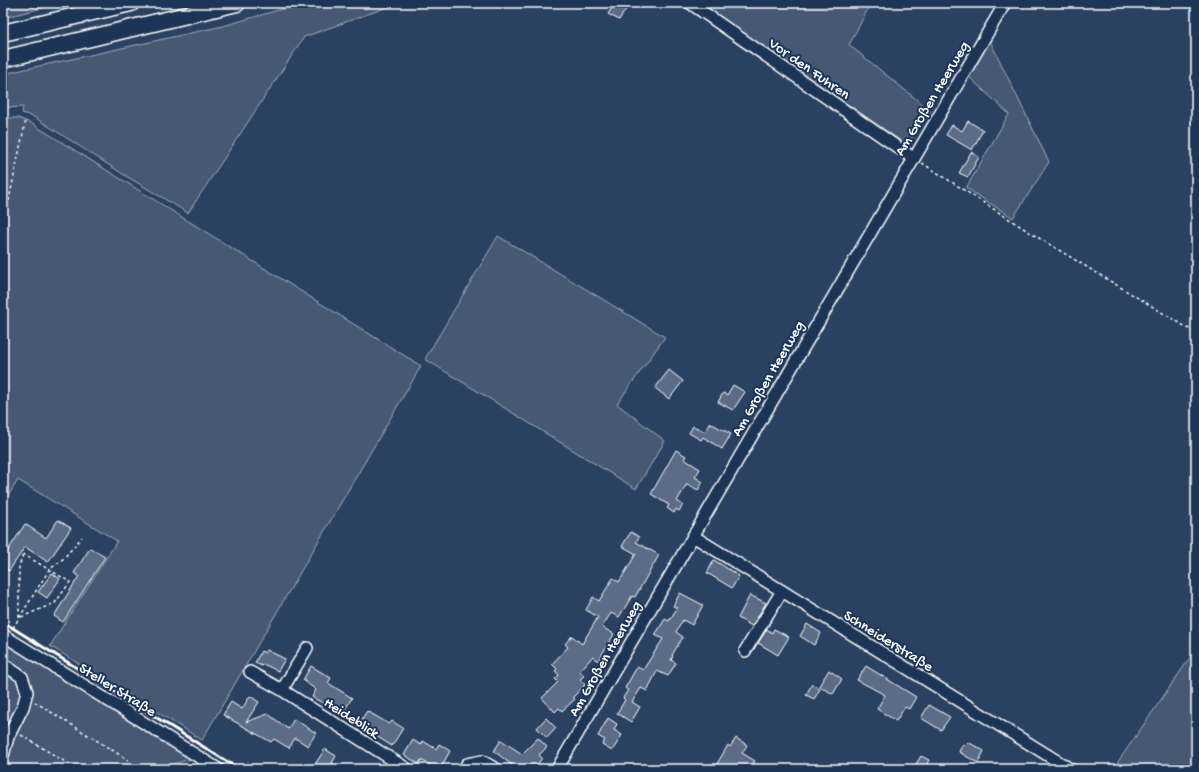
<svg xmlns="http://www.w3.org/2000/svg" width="1199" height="772" viewBox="0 0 1199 772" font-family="'Gochi Hand',sans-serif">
	<rect width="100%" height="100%" fill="#2a4161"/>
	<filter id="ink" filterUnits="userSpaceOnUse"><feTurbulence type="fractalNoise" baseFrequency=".025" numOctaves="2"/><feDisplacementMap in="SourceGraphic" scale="8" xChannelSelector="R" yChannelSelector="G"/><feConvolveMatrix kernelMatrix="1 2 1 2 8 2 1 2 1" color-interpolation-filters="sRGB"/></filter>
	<g filter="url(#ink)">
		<g fill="#465975" stroke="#a2acba">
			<path d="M3,3H62L3,18Z"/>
			<path d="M303,3H399L304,37L188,213L126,176L34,117L22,113L23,107L3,108V74L223,26Z"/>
			<path d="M700,3H871L849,45L931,111L907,145Z"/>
			<path d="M990,41L1049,162L1013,218L966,188L1009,114L969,77Z"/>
			<path d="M3,118H18L31,123L421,366L202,740L50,646L117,541L18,480L3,504Z"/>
			<path d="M498,236L665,337L617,404L665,441L636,489L425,359Z"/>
			<path d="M3,641L195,758L155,769H3Z"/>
			<path d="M1196,649V769H1113Z"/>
		</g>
		<g fill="#5b6c86" stroke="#fff">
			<path d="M615,3H630L619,20L608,14Z"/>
			<path d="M968,121L983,130L972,150L946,135L952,125L962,131Z"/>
			<path d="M971,152L979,157L968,177L959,173Z"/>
			<path d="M669,370L683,381L669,399L655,388Z"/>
			<path d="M733,385L745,392L733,410L718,402L723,393L727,395Z"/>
			<path d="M710,423L731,434L722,449L703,437L701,440L689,433L693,426L705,432Z"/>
			<path d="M676,450L686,456L684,459L700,469L695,477L703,482L698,490L687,484L677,501L683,505L679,511L676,509L674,513L667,508L669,505L651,494Z"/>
			<path d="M58,520L71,528L48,562L25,547L9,571L3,567V558L25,524L46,538Z"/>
			<path d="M631,532L639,537L636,542L659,555L635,597L632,596L619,617L611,613L602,627L614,634L598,661L593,656L580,671L584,676L580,679L585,685L573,697L575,699L562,711L559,708L555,712L542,698L558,682L555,679L559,675L555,671L557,669L552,664L568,647L565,644L572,636L582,644L598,617L586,610L593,597L599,601L613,578L619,582L636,554L622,546Z"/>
			<path d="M90,548L105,557L63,622L54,616L79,576L74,573Z"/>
			<path d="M714,560L739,576L732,588L707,573Z"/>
			<path d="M52,573L60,579L47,598L38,592Z"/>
			<path d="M680,593L703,605L692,625L683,620L676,632L683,637L672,655L673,656L671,660L676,663L668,676L657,671L647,691L641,688L632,702L640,707L631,722L617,713L625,700L623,698L628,690L625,688L637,667L643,670L663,639L655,635L665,619L669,621L677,608L673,606Z"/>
			<path d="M750,595L766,603L752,626L738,618Z"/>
			<path d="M807,624L821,633L814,645L800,636Z"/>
			<path d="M767,629L772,633L774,629L789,637L778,655L758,643Z"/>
			<path d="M267,650L285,659L278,671L263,664L262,666L255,663L261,651L265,653Z"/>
			<path d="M311,666L331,678L328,683L352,698L342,714L312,697L316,690L303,680Z"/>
			<path d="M866,666L916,697L909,709L905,707L896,721L877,709L885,695L857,680Z"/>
			<path d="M829,670L842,679L833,694L819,686Z"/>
			<path d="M812,684L820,689L814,699L806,695Z"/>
			<path d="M250,696L259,702L246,722L268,714L288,729L294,719L316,733L308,746L295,738L289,748L274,739L271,742L223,715L231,702L242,709Z"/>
			<path d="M929,705L950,717L941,730L921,718Z"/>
			<path d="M367,711L389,724L392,721L403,728L392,746L358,725Z"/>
			<path d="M546,718L556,728L547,738L537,728Z"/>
			<path d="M608,718L617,724L614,730L622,735L612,751L602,745L605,740L598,736Z"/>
			<path d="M538,738L547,747L539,755L542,758L534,769H517L494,751L501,740L522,754Z"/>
			<path d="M736,738L747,745L742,753L755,761L750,769H714L728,745L730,747Z"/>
			<path d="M413,740L421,745L423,741L436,749L439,744L450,751L440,769H437L421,760L419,764L404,755Z"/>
			<path d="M968,742L984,751L978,763L959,752L963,744L965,745Z"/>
			<path d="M325,749L336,756L332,763L342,769H312Z"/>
			<path d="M921,756L929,760L924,769H913Z"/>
		</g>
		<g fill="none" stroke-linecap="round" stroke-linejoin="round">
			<g stroke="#fff" stroke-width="14">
				<g id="minor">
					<path d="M690,3L913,158"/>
					<path d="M693,536L1070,769"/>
					<path d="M3,635L218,769"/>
					<path d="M745,651L782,591"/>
					<path d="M3,664L22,677L27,692L23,707L8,737L3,756"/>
					<path d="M250,672L282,690L407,769"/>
					<path d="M282,690L307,648"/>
					<path d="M464,769L467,764L482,761L496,769"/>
					<path d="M557,769L1005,3"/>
				</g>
			</g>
			<g stroke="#fff" stroke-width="19">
				<g id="highway">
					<path d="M3,33L131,3"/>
					<path d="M3,59L237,3"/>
				</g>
			</g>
			<g stroke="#fff" stroke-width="1.5" stroke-dasharray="3 3" stroke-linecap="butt">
				<path d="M922,163L1034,235L1196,333"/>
				<path d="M3,218L7,209L26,119"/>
				<path d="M23,554L70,582L55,603L19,618V567Z"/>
				<path d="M13,628L49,570L64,558L82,537"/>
				<path d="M101,685L103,680"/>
				<path d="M35,702L128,760"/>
				<path d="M21,735L77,769"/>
			</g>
			<use href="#minor" stroke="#1d3557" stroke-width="11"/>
			<use href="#highway" stroke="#1d3557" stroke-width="16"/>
			<path stroke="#fff" stroke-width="3" d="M3,622L239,769"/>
		</g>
	</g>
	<g text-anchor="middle" stroke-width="4" stroke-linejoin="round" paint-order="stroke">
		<g font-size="15" fill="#fff" stroke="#1d3557">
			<text transform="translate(810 68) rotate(35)" y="5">Vor den Fuhren</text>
			<text transform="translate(931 98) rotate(-59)" y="5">Am Großen Heerweg</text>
			<text transform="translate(767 378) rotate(-60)" y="5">Am Großen Heerweg</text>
			<text transform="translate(889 640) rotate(32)" y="5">Schneiderstraße</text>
			<text transform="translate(604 658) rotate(-60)" y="5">Am Großen Heerweg</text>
			<text transform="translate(118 689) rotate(32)" y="5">Steller Straße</text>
			<text transform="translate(352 717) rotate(33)" y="5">Heideblick</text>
		</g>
	</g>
	<rect width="1199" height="772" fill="none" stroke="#1d3557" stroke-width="16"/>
	<rect x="8" y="8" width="1183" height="756" fill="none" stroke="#fff" stroke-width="1.5" filter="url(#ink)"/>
</svg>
